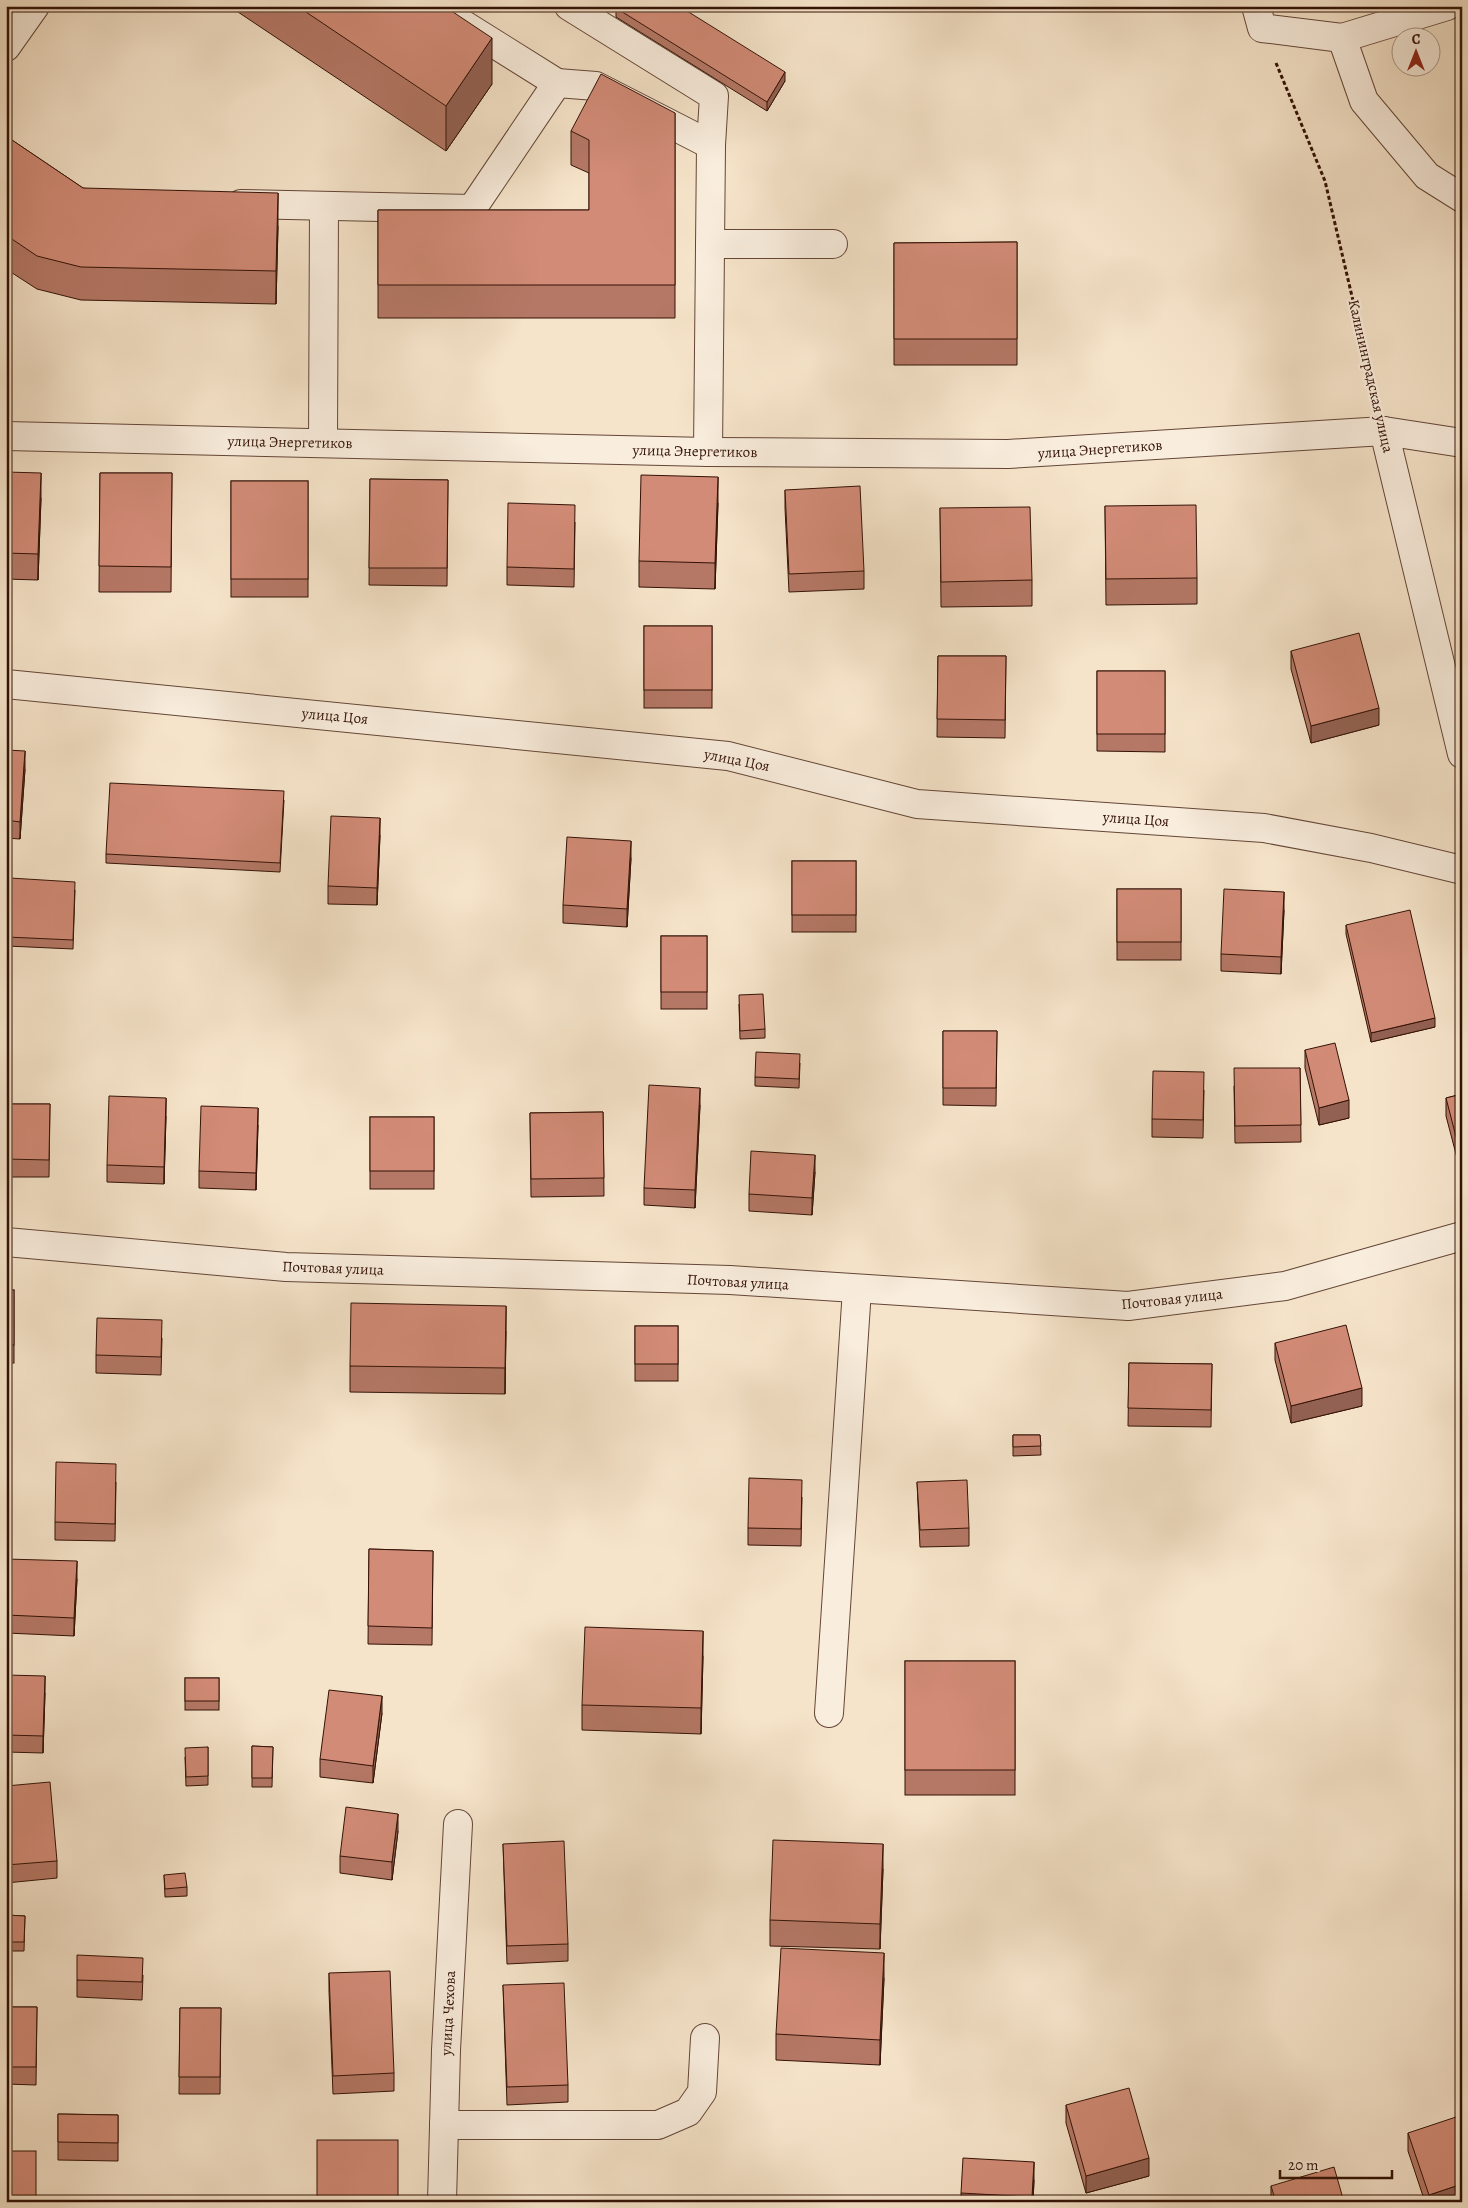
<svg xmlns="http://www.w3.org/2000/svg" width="1468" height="2208" viewBox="0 0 1468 2208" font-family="Alegreya,serif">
	<rect width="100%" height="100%" fill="#f6e4ca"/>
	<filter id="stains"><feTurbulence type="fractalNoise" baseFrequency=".004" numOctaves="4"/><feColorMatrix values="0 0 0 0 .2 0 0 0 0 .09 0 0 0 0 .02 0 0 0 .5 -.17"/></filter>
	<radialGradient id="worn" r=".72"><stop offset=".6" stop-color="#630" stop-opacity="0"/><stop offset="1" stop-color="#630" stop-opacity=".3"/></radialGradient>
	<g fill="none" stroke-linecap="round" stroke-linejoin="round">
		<g stroke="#644637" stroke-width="30">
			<g id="minor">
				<path d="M569,6L714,96L711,145L708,452"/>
				<path d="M1256,6L1262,28L1342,38L1364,101L1427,176L1462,198"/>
				<path d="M1342,38L1447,6"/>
				<path d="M6,47L35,6"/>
				<path d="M557,83L596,86L711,145"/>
				<path d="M241,204L472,209L557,83L434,6"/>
				<path d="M710,244H833"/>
				<path d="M1384,431L1462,754"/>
				<path d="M6,436L708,452L1008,454L1384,431L1462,443"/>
				<path d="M323,443L324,206"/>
				<path d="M6,684L728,756L917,804L1264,828L1371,848L1462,870"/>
				<path d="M6,1242L286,1267L730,1280L1128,1306L1285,1286L1462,1236"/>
				<path d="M829,1713L857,1289"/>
				<path d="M444,2125H658L688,2112L702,2092L705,2038"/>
				<path d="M442,2202L446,2050L458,1824"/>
			</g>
		</g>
		<path stroke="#331206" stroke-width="3" stroke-dasharray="4 2.5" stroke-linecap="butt" d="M1276,63L1325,181L1376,399"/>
		<use href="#minor" stroke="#f9eddd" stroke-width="28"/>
	</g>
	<g fill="#b57866" stroke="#331206">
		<path d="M229,6H444L492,84L446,151Z"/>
		<path d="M616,8L785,81L767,111L616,17Z"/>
		<path d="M675,113V318H378V210H589V173L571,165V131Z"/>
		<path d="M6,136L83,188L278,226L276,304L81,300L37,289L6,269Z"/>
		<path d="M1017,242V365H894V243Z"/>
		<path d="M6,472L41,498L38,580L6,579Z"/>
		<path d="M100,473H172L171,592H99Z"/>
		<path d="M370,479L448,480L447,586L369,585Z"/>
		<rect x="231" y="481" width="77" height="116"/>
		<path d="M785,490L864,571V589L789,592L785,508Z"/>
		<path d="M718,503L715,589L639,587V561Z"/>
		<path d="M1105,506L1197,578V604L1106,605Z"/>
		<path d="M940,508L1032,580V606L941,607Z"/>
		<path d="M575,522L574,587L507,585V567Z"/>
		<rect x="644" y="626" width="68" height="82"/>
		<path d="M1291,651L1379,725L1311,743L1291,669Z"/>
		<path d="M938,656H1006L1005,738L937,737Z"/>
		<path d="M1097,671H1165V752L1097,751Z"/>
		<path d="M6,750L25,769L20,839L6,838Z"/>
		<path d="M284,800L280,872L106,863V854Z"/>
		<path d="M380,835L377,905L328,904V886Z"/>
		<path d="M631,858L627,927L563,923V905Z"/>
		<rect x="792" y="861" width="64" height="71"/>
		<rect x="1117" y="889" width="64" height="71"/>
		<path d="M75,890L73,949L7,946V937Z"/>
		<path d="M1284,910L1281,974L1221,971V954Z"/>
		<path d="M1346,925L1435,1027L1371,1042L1346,934Z"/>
		<rect x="661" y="936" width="46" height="73"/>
		<path d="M739,1004L765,1029V1038L740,1039Z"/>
		<path d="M943,1031H997L996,1106L943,1105Z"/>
		<path d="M1305,1050L1349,1118L1319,1125L1305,1068Z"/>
		<path d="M800,1063L799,1088L755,1086V1077Z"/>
		<path d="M1300,1068L1301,1142L1235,1143L1234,1086Z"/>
		<path d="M1204,1090L1203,1138L1152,1137V1119Z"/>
		<path d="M1462,1094V1173H1461L1446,1116V1098Z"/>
		<path d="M6,1104H50L49,1177H6Z"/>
		<path d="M700,1105L695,1208L644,1205V1188Z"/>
		<path d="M603,1112L604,1196L531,1197L530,1113Z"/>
		<path d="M166,1116L164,1184L107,1182V1165Z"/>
		<rect x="370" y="1117" width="64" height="72"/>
		<path d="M258,1125L256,1190L199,1188V1171Z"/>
		<path d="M815,1172L812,1215L749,1211V1194Z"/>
		<rect x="6" y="1290" width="8" height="73"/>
		<rect x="635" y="1326" width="43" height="55"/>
		<path d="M506,1331L505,1394L350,1392V1366Z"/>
		<path d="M162,1338L161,1375L96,1373V1355Z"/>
		<path d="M1275,1343L1362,1406L1291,1423L1275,1360Z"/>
		<path d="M1129,1363L1212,1364L1211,1427L1128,1426Z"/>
		<path d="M1013,1435H1040L1041,1455L1013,1456Z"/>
		<path d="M116,1482L115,1541L55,1540V1522Z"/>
		<path d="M917,1482L969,1528V1546L920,1547Z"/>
		<path d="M802,1497L801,1546L748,1545V1528Z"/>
		<path d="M369,1549L433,1551L432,1645L368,1644Z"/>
		<path d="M6,1559L77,1579L74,1636L6,1633Z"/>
		<path d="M703,1656L701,1734L582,1730V1705Z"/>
		<rect x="905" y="1661" width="110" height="134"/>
		<path d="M6,1675L45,1693L43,1753L6,1752Z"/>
		<rect x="185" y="1678" width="34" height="32"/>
		<path d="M382,1713L373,1783L320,1777V1759Z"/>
		<path d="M1462,1738V1766L1459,1757V1739Z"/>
		<path d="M252,1746L273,1747L272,1787H252Z"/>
		<path d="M208,1747V1785L186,1786L185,1757Z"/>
		<path d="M6,1786L57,1861V1878L6,1883Z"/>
		<path d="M398,1831L392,1880L340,1873V1856Z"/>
		<path d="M503,1844L568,1944V1961L507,1964Z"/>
		<path d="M883,1869L880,1949L770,1946V1920Z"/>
		<path d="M164,1875L187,1887V1896L165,1897Z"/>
		<path d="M6,1915L25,1916L24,1951H6Z"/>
		<path d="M329,1973L394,2073V2091L333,2094L329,1991Z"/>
		<path d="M143,1975L142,2000L77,1997V1980Z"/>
		<path d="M884,1978L880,2065L776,2060V2034Z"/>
		<path d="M503,1985L568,2085V2102L507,2105Z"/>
		<path d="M6,2007H37L36,2085L6,2084Z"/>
		<path d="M180,2008H221L220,2094H179Z"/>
		<path d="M1066,2105L1149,2176L1086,2193L1066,2123Z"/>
		<path d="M58,2114L118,2115V2161L58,2160Z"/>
		<path d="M1408,2133L1462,2202H1425L1408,2151Z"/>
		<path d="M1034,2180L1033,2202H961V2193Z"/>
		<path d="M1271,2186L1344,2202H1271Z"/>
	</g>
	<g fill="#936153" stroke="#331206">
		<path d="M492,38V84L446,151V106Z"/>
		<path d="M785,72V81L767,111V102Z"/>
		<path d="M278,193V226L276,304V271Z"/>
		<path d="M41,473V498L38,580V554Z"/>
		<path d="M718,477V503L715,589V563Z"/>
		<path d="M1379,708V725L1311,743V726Z"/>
		<path d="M25,751V769L20,839V822Z"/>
		<path d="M380,818V835L377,905V888Z"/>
		<path d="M631,841V858L627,927V909Z"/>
		<path d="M1284,892V910L1281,974V957Z"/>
		<path d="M1435,1018V1027L1371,1042V1033Z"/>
		<path d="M700,1088V1105L695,1208V1190Z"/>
		<path d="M166,1098V1116L164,1184V1167Z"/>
		<path d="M1349,1100V1118L1319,1125V1108Z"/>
		<path d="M258,1108V1125L256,1190V1173Z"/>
		<path d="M815,1155V1172L812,1215V1198Z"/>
		<path d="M506,1306V1331L505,1394V1368Z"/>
		<path d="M1362,1388V1406L1291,1423V1406Z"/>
		<path d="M77,1561V1579L74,1636V1618Z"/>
		<path d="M703,1631V1656L701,1734V1708Z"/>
		<path d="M45,1676V1693L43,1753V1736Z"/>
		<path d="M382,1696V1713L373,1783V1766Z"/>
		<path d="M398,1814V1831L392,1880V1862Z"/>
		<path d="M883,1844V1869L880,1949V1924Z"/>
		<path d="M884,1953V1978L880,2065V2040Z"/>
		<path d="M1149,2158V2176L1086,2193V2176Z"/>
		<path d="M1034,2162V2180L1033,2202H1032Z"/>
		<path d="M1462,2184V2202H1429V2195Z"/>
	</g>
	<g fill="#d28b77" stroke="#331206">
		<path d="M297,6H444L492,38L446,106Z"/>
		<path d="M617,6H679L785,72L767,102L616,8Z"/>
		<path d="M601,74L675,113V285H378V210H589V140L571,131Z"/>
		<path d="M6,136L83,188L278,193L276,271L81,267L37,256L6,235Z"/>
		<path d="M1017,242V339H894V243Z"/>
		<path d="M6,472L41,473L38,554L6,553Z"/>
		<path d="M100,473H172L171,567L99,566Z"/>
		<path d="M641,475L718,477L715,563L639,561Z"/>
		<path d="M370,479L448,480L447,568H369Z"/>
		<rect x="231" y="481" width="77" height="98"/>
		<path d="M860,486L864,571L789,574L785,490Z"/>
		<path d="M508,503L575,505L574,569L507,567Z"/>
		<path d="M1196,505L1197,578L1106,579L1105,506Z"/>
		<path d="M1030,507L1032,580L941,582L940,508Z"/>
		<rect x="644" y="626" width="68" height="64"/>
		<path d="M1359,633L1379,708L1311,726L1291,651Z"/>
		<path d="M938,656H1006L1005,720L937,719Z"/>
		<rect x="1097" y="671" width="68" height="63"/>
		<path d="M6,750L25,751L20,822L6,820Z"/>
		<path d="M110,783L284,791L280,863L106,854Z"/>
		<path d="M331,816L380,818L377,888L328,886Z"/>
		<path d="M567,837L631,841L627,909L563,905Z"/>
		<rect x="792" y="861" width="64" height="54"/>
		<path d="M10,878L75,882L73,940L7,937Z"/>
		<rect x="1117" y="889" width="64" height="53"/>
		<path d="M1224,889L1284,892L1281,957L1221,954Z"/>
		<path d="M1410,910L1435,1018L1371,1033L1346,925Z"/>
		<rect x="661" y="936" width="46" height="56"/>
		<path d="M763,994L765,1029L740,1031L739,995Z"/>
		<path d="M943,1031H997L996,1088H943Z"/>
		<path d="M1335,1043L1349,1100L1319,1108L1305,1050Z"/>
		<path d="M756,1052L800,1054L799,1079L755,1077Z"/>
		<path d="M1234,1068H1300L1301,1125L1235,1126Z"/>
		<path d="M1153,1071L1204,1072L1203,1120L1152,1119Z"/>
		<path d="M649,1085L700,1088L695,1190L644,1188Z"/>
		<path d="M1462,1094V1156H1461L1446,1098Z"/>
		<path d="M109,1096L166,1098L164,1167L107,1165Z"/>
		<path d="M6,1104H50L49,1160L6,1159Z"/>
		<path d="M201,1106L258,1108L256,1173L199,1171Z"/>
		<path d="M603,1112L604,1178L531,1179L530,1113Z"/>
		<rect x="370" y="1117" width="64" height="54"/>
		<path d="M751,1151L815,1155L812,1198L749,1194Z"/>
		<rect x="6" y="1290" width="8" height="55"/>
		<path d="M351,1303L506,1306L505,1368L350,1366Z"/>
		<path d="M97,1318L162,1320L161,1357L96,1355Z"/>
		<path d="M1346,1325L1362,1388L1291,1406L1275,1343Z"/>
		<rect x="635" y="1326" width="43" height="38"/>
		<path d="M1129,1363L1212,1364L1211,1410L1128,1408Z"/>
		<path d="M1013,1435H1040L1041,1446L1013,1447Z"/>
		<path d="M56,1462L116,1464L115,1524L55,1522Z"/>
		<path d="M749,1478L802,1480L801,1529L748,1528Z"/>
		<path d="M967,1480L969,1528L920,1530L917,1482Z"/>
		<path d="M369,1549L433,1551L432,1628L368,1626Z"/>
		<path d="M6,1559L77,1561L74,1618L6,1615Z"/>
		<path d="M585,1627L703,1631L701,1708L582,1705Z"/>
		<rect x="905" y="1661" width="110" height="109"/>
		<path d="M6,1675L45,1676L43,1736L6,1735Z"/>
		<rect x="185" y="1678" width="34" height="23"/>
		<path d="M329,1690L382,1696L373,1766L320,1759Z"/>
		<path d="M1462,1738V1748L1459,1739Z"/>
		<path d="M252,1746L273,1747L272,1778H252Z"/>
		<path d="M208,1747V1776L186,1777L185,1748Z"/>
		<path d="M50,1782L57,1861L6,1865V1786Z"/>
		<path d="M346,1807L398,1814L392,1862L340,1856Z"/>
		<path d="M773,1840L883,1844L880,1924L770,1920Z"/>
		<path d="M564,1841L568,1944L507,1946L503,1844Z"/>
		<path d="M185,1873L187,1887L165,1889L164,1875Z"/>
		<path d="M6,1915L25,1916L24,1942H6Z"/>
		<path d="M781,1948L884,1953L880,2040L776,2034Z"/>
		<path d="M77,1955L143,1958L142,1982L77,1980Z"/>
		<path d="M390,1971L394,2073L333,2076L329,1973Z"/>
		<path d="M564,1983L568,2085L507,2087L503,1985Z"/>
		<path d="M6,2007H37L36,2067H6Z"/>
		<path d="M180,2008H221L220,2077H179Z"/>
		<path d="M1129,2088L1149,2158L1086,2176L1066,2105Z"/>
		<path d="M58,2114L118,2115V2143L58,2142Z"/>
		<path d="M1462,2115V2184L1429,2195L1408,2133Z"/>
		<rect x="317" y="2140" width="81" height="62"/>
		<rect x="6" y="2151" width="30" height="51"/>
		<path d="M963,2158L1034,2162L1032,2197L961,2193Z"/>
		<path d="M1334,2167L1344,2202H1276L1271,2186Z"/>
	</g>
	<g text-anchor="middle" stroke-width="4.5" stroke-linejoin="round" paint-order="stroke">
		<g font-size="15" fill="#331206" stroke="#f9eddd">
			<text transform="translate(1371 376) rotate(77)" y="5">Калининградская улица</text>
			<text transform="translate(290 442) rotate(1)" y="5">улица Энергетиков</text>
			<text transform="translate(1100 449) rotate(-4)" y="5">улица Энергетиков</text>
			<text transform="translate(695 451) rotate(1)" y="5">улица Энергетиков</text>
			<text transform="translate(335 716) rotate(5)" y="5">улица Цоя</text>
			<text transform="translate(737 760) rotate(11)" y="5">улица Цоя</text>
			<text transform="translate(1136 819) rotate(4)" y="5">улица Цоя</text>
			<text transform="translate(333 1268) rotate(2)" y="5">Почтовая улица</text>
			<text transform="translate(738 1282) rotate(3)" y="5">Почтовая улица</text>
			<text transform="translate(1172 1299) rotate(-6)" y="5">Почтовая улица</text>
			<text transform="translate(448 2013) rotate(-87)" y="5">улица Чехова</text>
		</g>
	</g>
	<rect width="1468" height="2208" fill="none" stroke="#f6e4ca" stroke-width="25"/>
	<rect x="8" y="8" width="1453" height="2193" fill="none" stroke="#331206" stroke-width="2.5"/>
	<rect x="12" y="12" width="1443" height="2183" fill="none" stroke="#331206"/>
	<g transform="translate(1416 52)"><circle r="24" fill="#f9eddd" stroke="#aa9587"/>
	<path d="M0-4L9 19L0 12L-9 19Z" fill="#8f2418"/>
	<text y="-8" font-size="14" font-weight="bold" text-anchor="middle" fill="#331206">С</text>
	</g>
	<path d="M1280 2170v8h112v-8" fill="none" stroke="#331206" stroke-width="2.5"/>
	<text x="1288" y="2170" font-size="15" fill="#331206" stroke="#f9eddd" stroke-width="4" paint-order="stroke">20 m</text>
	<rect width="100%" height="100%" filter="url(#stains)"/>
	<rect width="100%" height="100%" fill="url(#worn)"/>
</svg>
